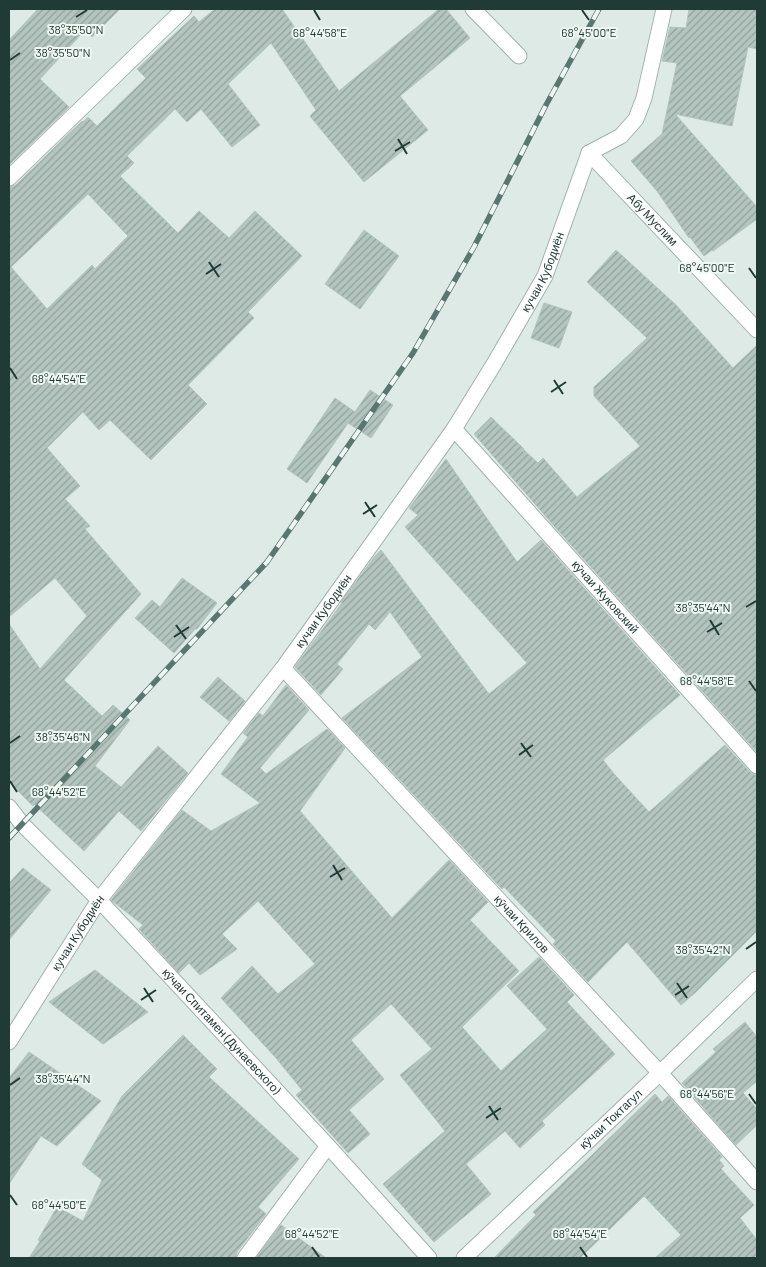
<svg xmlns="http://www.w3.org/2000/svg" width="766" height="1267" viewBox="0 0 766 1267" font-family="Barlow,sans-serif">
	<defs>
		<pattern id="building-hatch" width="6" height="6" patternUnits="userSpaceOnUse" patternTransform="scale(1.25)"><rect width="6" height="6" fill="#b4c5bf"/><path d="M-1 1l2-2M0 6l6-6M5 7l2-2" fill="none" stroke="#92a19c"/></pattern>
	</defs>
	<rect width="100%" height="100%" fill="#deeae6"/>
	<g fill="url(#building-hatch)" stroke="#b1c4bd" fill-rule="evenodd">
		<path d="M38,9H120L92,37L85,30L40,79L69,107L9,165V40Z"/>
		<path d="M215,9H282L339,91L439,9H446L470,38L400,96L428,130L364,182L310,116L316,110L271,43L228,84L260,125L232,147L201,109L187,122L175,109L127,156L134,163L120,176L178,233L199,211L229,238L255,211L302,256L248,312L254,318L188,385L207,404L151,460L110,420L99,430L83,412L47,448L80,486L65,499L90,526L85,529L141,594L64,680L102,716L113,705L130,720L95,766L121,787L158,746L188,773L141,831L119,811L84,851L34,804L33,806L9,782V624L40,669L87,616L55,578L9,617V187L16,185L82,121L83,122L88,117L97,126L146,78L137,69L194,16L199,22ZM88,194L128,236L95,269L92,265L47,309L11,267Z"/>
		<path d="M689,9H757V49L748,47L732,126L675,114L757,207V219L713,251L712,250L704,256L690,237L689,238L657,191L631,161L662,134L677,63L662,61L670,27L686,28Z"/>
		<path d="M364,230L399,256L360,309L325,284Z"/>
		<path d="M616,250L676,305L733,368L757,345V752L555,527L474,434L491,417L524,449L523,452L524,450L538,463L543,458L577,497L640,446L594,396V387L647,338L587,282Z"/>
		<path d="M544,303L572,312L559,348L531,338Z"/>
		<path d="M370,390L393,405L371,438L348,423L307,483L287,469L335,398L355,412Z"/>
		<path d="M446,459L517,562L541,540L680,695L603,760L615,775L649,812L725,745L750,772L754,775H757V931L697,991L681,1005L627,942L588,982L553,944L556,941L504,887L502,889L342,718L422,657L390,612L375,630L369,624L337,664L343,669L321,695L295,667L342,603L341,602L375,556L381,550L489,694L527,663L405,527L418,515L409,508Z"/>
		<path d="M182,578L217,603L197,629H195L174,653L135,618L152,600L160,607Z"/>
		<path d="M218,677L245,701L229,721L200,697Z"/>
		<path d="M286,685L309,710L260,768L266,774L327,729L345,748L300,811L392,918L449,860L488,902L470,920L519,971L462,1027L501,1071L547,1029L507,986L539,957L574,995L567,1002L615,1054L542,1121L545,1125L520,1148L505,1131L466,1164L491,1194L434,1242L383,1184L445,1131L400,1075L432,1049L391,1004L351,1040L384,1079L349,1110L370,1134L348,1153L296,1095L302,1090L276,1058L221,998L252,966L278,994L315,964L258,901L222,934L237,949L200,975L189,963L179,973L139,929L143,925L111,900L182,810L211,831L260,803L221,774L248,737L243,733L259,713L263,716Z"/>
		<path d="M23,868L51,890L9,940V883Z"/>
		<path d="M95,970L148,1012L103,1044L49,1002Z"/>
		<path d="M745,1022L757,1037V1081L743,1093L757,1109V1125L736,1145L682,1083L716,1052L713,1049Z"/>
		<path d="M183,1035L217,1069L209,1077L299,1159L258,1207L266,1214L237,1252L236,1258H29L40,1241L38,1240L57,1207L83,1221L102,1180L82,1164L122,1096Z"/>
		<path d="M29,1052L101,1101L57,1146L41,1136L9,1184V1078Z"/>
		<path d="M655,1094L662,1102L668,1096L722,1157L719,1160L724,1166L721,1169L754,1205L740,1218L757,1240V1258H655L681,1235L644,1196L580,1258H494L536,1215L533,1212Z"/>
		<path d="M281,1225L326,1258H256Z"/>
	</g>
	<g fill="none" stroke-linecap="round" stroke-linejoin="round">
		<g stroke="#a1b2ad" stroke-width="17">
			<g id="minor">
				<path d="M473,9L519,56"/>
				<path id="s1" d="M589,153L757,330"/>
				<path d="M589,153L621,136L636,119L644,98L664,9"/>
				<path d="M9,178L184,9"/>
				<path id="s2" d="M454,429L757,766"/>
				<path id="s3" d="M283,668L660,1073L757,1182"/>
				<path id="s4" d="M9,807L22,824L99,900L328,1146L429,1258"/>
				<path id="s5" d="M9,1042L99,900L283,668L454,429L494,364L545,276L589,153"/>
				<path d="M245,1258L328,1146"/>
				<path id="s6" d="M464,1258L660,1073L757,979"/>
			</g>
		</g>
		<use href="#minor" stroke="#fff" stroke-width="15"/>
		<g stroke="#5a7671" stroke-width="5.5">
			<path id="rail" d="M9,838L267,562L413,353L474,247L546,105L599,9"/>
		</g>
		<use href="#rail" stroke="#eff7f3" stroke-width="4" stroke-dasharray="11" stroke-linecap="butt"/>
	</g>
	<path fill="none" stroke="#203a35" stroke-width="2" d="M314,10L320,20M582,10L589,20M76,17L87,10M10,60L20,53M398,139L407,154M395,151L410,142M209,262L219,277M749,268L756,278M206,274L221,264M10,368L17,379M554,380L563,394M551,392L566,382M365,502L375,517M363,514L377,505M746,607L756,601M710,620L719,635M176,625L186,639M707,632L722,623M174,637L189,627M749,681L756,691M10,743L20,736M521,743L531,757M519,755L533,745M10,781L17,792M333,865L342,880M330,877L345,868M746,949L756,942M677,983L687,998M144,988L153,1002M675,995L689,986M141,1000L156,990M10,1085L20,1078M749,1094L756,1104M489,1106L498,1120M486,1118L501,1108M10,1195L17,1205M312,1247L319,1257M580,1247L587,1257"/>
	<g text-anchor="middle" stroke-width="4" stroke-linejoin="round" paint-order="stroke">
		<g font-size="12" fill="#203a35" stroke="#eff7f3">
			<text dy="4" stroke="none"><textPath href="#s1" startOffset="92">Абу Муслим</textPath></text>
			<text dy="4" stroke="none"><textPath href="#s5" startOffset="939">кучаи Кубодиён</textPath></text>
			<text dy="4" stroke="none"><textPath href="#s2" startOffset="226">кӯчаи Жуковский</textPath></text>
			<text dy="4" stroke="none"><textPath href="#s5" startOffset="534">кучаи Кубодиён</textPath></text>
			<text dy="4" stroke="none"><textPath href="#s3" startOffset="350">кӯчаи Крилов</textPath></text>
			<text dy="4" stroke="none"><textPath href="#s5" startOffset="129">кучаи Кубодиён</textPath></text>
			<text dy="4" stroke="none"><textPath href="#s4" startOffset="309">кӯчаи Спитамен (Дунаевского)</textPath></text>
			<text dy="4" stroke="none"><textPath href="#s6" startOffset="202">кӯчаи Токтагул</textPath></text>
		</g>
	</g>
	<g font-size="12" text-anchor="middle" fill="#203a35" stroke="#eff7f3" stroke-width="4" stroke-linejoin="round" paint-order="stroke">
		<text x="76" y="34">38°35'50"N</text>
		<text x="320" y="37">68°44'58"E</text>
		<text x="589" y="37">68°45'00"E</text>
		<text x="63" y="57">38°35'50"N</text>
		<text x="707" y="272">68°45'00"E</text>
		<text x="59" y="383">68°44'54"E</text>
		<text x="703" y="612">38°35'44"N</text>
		<text x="707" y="685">68°44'58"E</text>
		<text x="63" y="741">38°35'46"N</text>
		<text x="59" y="796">68°44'52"E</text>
		<text x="703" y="954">38°35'42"N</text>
		<text x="63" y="1083">38°35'44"N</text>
		<text x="707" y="1098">68°44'56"E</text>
		<text x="59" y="1209">68°44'50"E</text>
		<text x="312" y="1238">68°44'52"E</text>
		<text x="580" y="1238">68°44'54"E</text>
	</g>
	<rect width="766" height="1267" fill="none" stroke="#203a35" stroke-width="20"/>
</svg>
